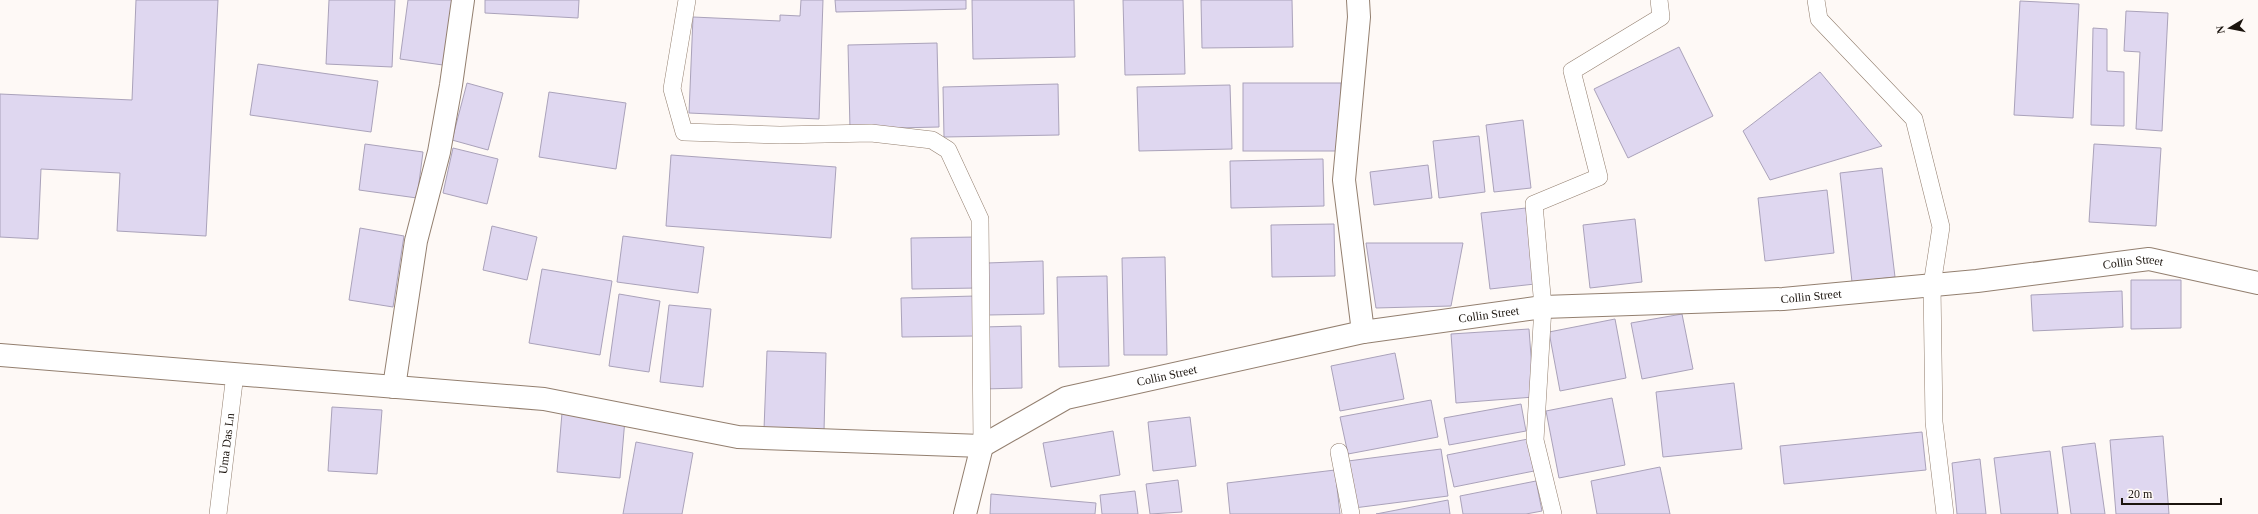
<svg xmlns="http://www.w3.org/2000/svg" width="2258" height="514" viewBox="0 0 2258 514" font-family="Georgia,serif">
	<rect width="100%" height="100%" fill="#fef9f6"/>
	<g fill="#dfd7f0" stroke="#aaa2ba">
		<path d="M136,0H218L206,236L117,231L120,173L41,169L38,239L0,237V94L132,100Z"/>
		<path d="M329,0H395L392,67L326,64Z"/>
		<path d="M408,0H459L450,66L400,59Z"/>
		<path d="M485,0H579L578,18L485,13Z"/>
		<path d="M801,0H823L819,119L689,113L693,17L780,21V15L800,16Z"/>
		<path d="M835,0H966V9L836,12Z"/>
		<path d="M972,0H1074L1075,57L973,59Z"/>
		<path d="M1123,0H1183L1185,74L1125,75Z"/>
		<path d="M1201,0H1292L1293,47L1202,48Z"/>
		<path d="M2020,1L2079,4L2073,118L2014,115Z"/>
		<path d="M2126,11L2168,13L2162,131L2136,129L2140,52L2124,51Z"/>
		<path d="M2093,28L2107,29V71L2124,72V126L2091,125Z"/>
		<path d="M937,43L939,127L850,129L848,45Z"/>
		<path d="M1679,47L1713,116L1628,158L1594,89Z"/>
		<path d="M258,64L378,81L371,132L250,115Z"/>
		<path d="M1820,72L1882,146L1770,180L1743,131Z"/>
		<path d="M467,83L503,93L488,150L452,140Z"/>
		<rect x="1243" y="83" width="98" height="68"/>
		<path d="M1058,84L1059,135L944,137L943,87Z"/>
		<path d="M1230,85L1232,149L1139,151L1137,87Z"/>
		<path d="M549,92L626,103L616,169L539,157Z"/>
		<path d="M1523,120L1531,188L1494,192L1486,125Z"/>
		<path d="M1479,136L1485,192L1439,198L1433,141Z"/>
		<path d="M365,144L423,152L417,198L359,190Z"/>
		<path d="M2094,144L2161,148L2156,226L2089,222Z"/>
		<path d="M453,148L498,159L487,204L443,193Z"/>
		<path d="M671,155L836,167L831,238L666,226Z"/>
		<path d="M1323,159L1324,206L1231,208L1230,161Z"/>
		<path d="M1428,165L1432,198L1374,205L1370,172Z"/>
		<path d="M1882,168L1895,277L1852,282L1840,173Z"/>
		<path d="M1827,190L1834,253L1765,261L1758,198Z"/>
		<path d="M1526,208L1535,284L1490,289L1481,213Z"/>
		<path d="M1635,219L1642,282L1590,288L1583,225Z"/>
		<path d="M1334,224L1335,276L1272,277L1271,225Z"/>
		<path d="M492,226L537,237L527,280L483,270Z"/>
		<path d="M360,228L404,236L393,307L349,300Z"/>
		<path d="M623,236L704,247L698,293L617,282Z"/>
		<path d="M977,237L978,288L912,289L911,238Z"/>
		<path d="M1366,243H1463L1451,306L1376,308Z"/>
		<path d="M1165,257L1167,355H1124L1122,258Z"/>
		<path d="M1043,261L1044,314L988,315L987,263Z"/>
		<path d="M542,269L612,281L600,355L529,343Z"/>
		<path d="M1107,276L1109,366L1059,367L1057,277Z"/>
		<path d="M2131,280H2181V328L2131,329Z"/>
		<path d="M2122,291L2123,327L2033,331L2031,295Z"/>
		<path d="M619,294L660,301L649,372L609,366Z"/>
		<path d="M975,296V336L902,337L901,298Z"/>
		<path d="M669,305L711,309L703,387L660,382Z"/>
		<path d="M1682,314L1693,369L1642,379L1631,323Z"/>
		<path d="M1615,319L1626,378L1560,391L1549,332Z"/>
		<path d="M1021,326L1022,388L984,389L983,327Z"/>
		<path d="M1529,329L1534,397L1456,403L1451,334Z"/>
		<path d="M767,351L826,353L824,431L764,429Z"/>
		<path d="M1395,353L1404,399L1340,411L1331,366Z"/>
		<path d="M1734,383L1742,449L1663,457L1656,392Z"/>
		<path d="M1612,398L1625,465L1559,478L1546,411Z"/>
		<path d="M1431,400L1438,437L1348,454L1340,417Z"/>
		<path d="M1521,404L1526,431L1449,445L1444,418Z"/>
		<path d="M332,407L382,410L377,474L328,471Z"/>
		<path d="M562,413L625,419L620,478L557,472Z"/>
		<path d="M1190,417L1196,466L1153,471L1148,422Z"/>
		<path d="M1113,431L1120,475L1051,487L1043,443Z"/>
		<path d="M1922,432L1926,470L1784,484L1780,446Z"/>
		<path d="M2163,436L2169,514H2116L2110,440Z"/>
		<path d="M1528,439L1534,471L1454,487L1447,455Z"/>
		<path d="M636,442L693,453L682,514H623Z"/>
		<path d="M2095,443L2105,514H2071L2062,447Z"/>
		<path d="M1441,449L1448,496L1354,508L1348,461Z"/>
		<path d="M2050,451L2058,514H2001L1994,458Z"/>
		<path d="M1980,459L1986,514H1957L1952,463Z"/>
		<path d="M1660,467L1670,514H1597L1591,481Z"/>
		<path d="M1335,470L1340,514H1230L1227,483Z"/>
		<path d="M1178,480L1182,512L1150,514L1146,484Z"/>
		<path d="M1536,481L1542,511L1526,514H1463L1460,496Z"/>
		<path d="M1135,491L1138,514H1102L1100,495Z"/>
		<path d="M991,494L1096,503L1095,514H990Z"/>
		<path d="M1448,500L1450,514H1376Z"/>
	</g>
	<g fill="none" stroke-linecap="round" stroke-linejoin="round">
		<g stroke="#937f6f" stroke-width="18">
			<g id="lane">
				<path d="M687,0L672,89L684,132L780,135L871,133L932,140L948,150L980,219L982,446"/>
				<path d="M1816,0L1819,19L1914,119L1941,227L1932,285L1934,422L1945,514"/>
				<path d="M1339,452L1351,514"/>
				<path id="s1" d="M218,514L235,374"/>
				<path d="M1553,514L1535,440L1543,307L1534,204L1599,177L1572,71L1661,17L1659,0"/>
			</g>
		</g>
		<g stroke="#937f6f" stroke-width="24">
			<g id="street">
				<path d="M1358,0L1359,17L1344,180L1363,332"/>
				<path d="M0,355L544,399L738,437L982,446"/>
				<path d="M394,387L416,241L439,152L451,85L463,0"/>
				<path id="s2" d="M982,446L1066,398L1363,332L1543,307L1783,299L1977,281L2149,259L2258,283"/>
				<path d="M965,514L982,446"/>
			</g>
		</g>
		<use href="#lane" stroke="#fff" stroke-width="17"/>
		<use href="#street" stroke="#fff" stroke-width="22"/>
	</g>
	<g text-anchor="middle" stroke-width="4" stroke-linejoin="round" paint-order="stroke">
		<g font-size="12" fill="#1b140e" stroke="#fef9f6">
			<text dy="4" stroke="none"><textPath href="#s2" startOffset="1175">Collin Street</textPath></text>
			<text dy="4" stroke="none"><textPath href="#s2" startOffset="851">Collin Street</textPath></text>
			<text dy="4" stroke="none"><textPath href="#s2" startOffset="528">Collin Street</textPath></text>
			<text dy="4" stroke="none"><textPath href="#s2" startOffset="200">Collin Street</textPath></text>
			<text dy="4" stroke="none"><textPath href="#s1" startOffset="71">Uma Das Ln</textPath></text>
		</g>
	</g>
	<g transform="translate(2230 28) rotate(260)" stroke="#fef9f6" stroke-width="3" paint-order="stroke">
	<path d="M0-3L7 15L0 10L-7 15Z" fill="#1b140e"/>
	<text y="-6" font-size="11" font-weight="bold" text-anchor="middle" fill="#1b140e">N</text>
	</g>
	<path d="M2122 498v6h99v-6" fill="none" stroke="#1b140e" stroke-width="2"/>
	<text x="2128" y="498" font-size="12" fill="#1b140e" stroke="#fef9f6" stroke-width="3" paint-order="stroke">20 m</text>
</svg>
